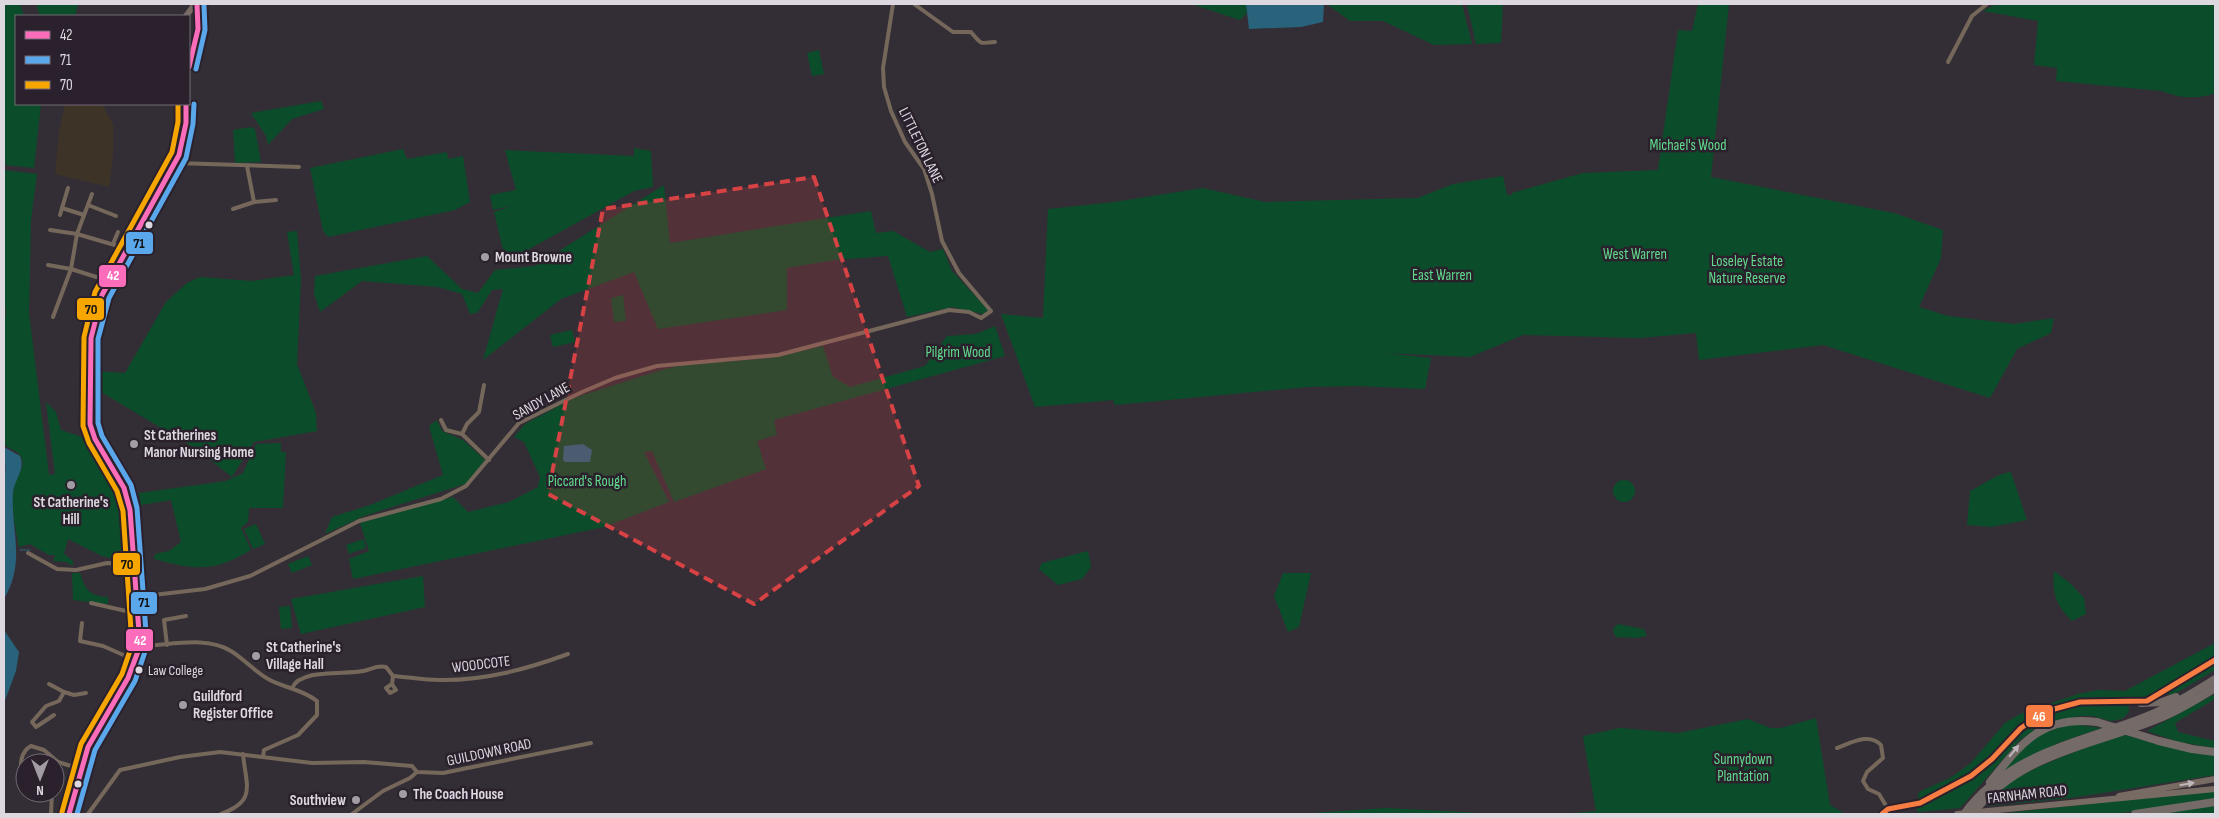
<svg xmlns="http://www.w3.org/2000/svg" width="2219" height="818" viewBox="0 0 2219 818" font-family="'Sofia Sans Condensed',sans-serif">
	<rect width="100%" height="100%" fill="#332e35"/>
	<path fill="#3d3326" d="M65,104H102L113,124V155L109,187L55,174L59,132Z"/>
	<g fill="#0b4d2b">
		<path d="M4,4H20L24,16H16V104H41L34,168L4,165Z"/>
		<path d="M36,4H78L75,16H40Z"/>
		<path d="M1191,4H1246L1247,13L1240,20Z"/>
		<path d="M1327,4H1462L1472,44L1434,45L1383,21H1350Z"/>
		<path d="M1467,4H1503L1501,43L1476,44Z"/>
		<path d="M1698,4H1729L1711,177L1894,213L1943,230L1941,258L1919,307L1948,316L2014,324L2054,318L2051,333L2017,349L1990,398L1823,345L1699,360L1696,333L1640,338L1523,335L1470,357L1385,353L1431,358L1425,389L1357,386L1308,387L1115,405L1113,400L1035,407L1001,314L1043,318L1048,209L1114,202L1203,188L1265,202L1418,198L1453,184L1503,176L1507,195H1512V193L1583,173L1658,170L1678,30L1692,31Z"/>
		<path d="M1996,4H2215V93C2199,100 2178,98 2162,91L2056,81L2057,68L2034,65L2038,21L1983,11Z"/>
		<path d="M819,50L824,74L812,76L807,53Z"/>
		<path d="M321,101L324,109L292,119L268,145L266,136L251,113Z"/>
		<path d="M251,127L255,129L261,162L235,163L233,130Z"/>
		<path d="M634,148L651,151L653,187L634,191L506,262L494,212L512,206L493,210L490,195L516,190L505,150L634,156Z"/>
		<path d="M403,149L407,159L447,152L448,159L463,156L470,202L455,210L328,237L323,231L310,168Z"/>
		<path d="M4,170L37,174L31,220L29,313L49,475L55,474L46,402L56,412L61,430L91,440L125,503L129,563L102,556L68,539L64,554L73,561V566L66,562L53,561L55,555H49L30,544L19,547C16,529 10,507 14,488C15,479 25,468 22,459C20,452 9,448 4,445V324L6,311L4,305Z"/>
		<path d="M664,185L670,243L871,211L876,233L893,231L930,252L943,249L952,271L988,310L983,314L952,307L907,317L888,256L834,260L787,268V310L658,329L634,272L561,299L483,360L503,289L492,290L477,313L470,314L462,294L438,287L362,281L320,312L314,293L315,276L427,256L462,289L478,293L495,270L535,266Z"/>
		<path d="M297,231L301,279L297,364L316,413L317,431L254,442L232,477L198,450L96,389L94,371L125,373L166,302L187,283L200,277L252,281L294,275L287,232Z"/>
		<path d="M623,295L626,321L614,322L611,298Z"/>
		<path d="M995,326L1005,356L774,420L777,435L757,441L766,469L674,502L652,451L644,452L669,502L604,527L353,579L349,559L369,551L360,523L453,497L468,512L509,502L538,487L540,477L524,442L514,437L525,424L574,398L658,371L681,365L770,358L823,346L833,377L850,387L925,366L947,336L976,334Z"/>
		<path d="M572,330L575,342L553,347L550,335Z"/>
		<path d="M437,420L442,431L463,440L485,460L465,484L364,516L325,534L332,517L370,505L443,475L429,426Z"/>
		<path d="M281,443V452H286L283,508H249L248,522L241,528L251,550C212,573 195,570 154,559L155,554L169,551L181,542L171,500L141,505L139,493L226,481L243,473L256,444Z"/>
		<path d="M2011,472L2027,520L1991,527L1967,525L1970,491C1985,484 1995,474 2011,472Z"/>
		<circle cx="1624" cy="491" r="11"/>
		<path d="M256,524L265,544L253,549L244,529Z"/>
		<path d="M364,539L366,548L349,554L346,545Z"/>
		<path d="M1088,551L1091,567L1082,579L1058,585L1039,569L1042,563Z"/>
		<path d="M308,556L312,565L292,573L288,564Z"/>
		<path d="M2054,571L2071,584L2084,598L2086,614L2072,621C2056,605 2052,594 2054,571Z"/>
		<path d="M72,573H80C85,590 90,596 108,597V604L73,600Z"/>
		<path d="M1283,573H1311L1299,627L1288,632L1274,596Z"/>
		<path d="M423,576L425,607L301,634L291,599Z"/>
		<path d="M290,606L292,628L281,629L279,607Z"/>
		<path d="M1618,624L1644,629L1647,636L1636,638L1616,637L1613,632L1614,627Z"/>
		<path d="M2215,643V670L2178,692L2170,695L2161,689L2144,697L2128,699L2129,712L2122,719L2111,721L2093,716H2080L2045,723L2020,740L1960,808L1918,812L1916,807L1919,792L1950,778L1971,763L2005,723L2020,714L2078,694L2098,690L2125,691Z"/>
		<path d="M2215,694V699L2175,723L2178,732L2215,741V748L2179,742L2147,731Z"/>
		<path d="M1816,718L1830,805L1845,814H1560L1596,811L1583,736L1620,728L1678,733L1748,719L1770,728H1781Z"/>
		<path d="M2073,724L2101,728L2058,743L1999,775C2027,745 2031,733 2073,724Z"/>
		<path d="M2125,735L2180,750L2215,756V775L2071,798L1987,806C1994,777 2098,743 2125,735Z"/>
		<path d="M2215,790V798L2115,814H1999Z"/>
		<path d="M2215,804V813L2145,814Z"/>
		<path d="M1386,808L1501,814H1296Z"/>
	</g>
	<g fill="#28627b">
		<path d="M1246,4H1324L1323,22L1301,27L1249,29Z"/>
		<path d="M583,444L592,450L590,462H565L563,460L564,446Z"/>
		<path d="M4,447L20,456C26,469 14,480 13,493C11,533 26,561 4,599V478C7,468 4,458 4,447Z"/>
		<path d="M4,630L19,652L16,671L4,703Z"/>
	</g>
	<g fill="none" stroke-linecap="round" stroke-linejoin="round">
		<path stroke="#28627b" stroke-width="1" d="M20,550H30"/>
		<path stroke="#4c474f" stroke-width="4" stroke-dasharray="4 2" stroke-linecap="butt" d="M126,611H133"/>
		<g stroke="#75685b" stroke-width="4">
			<path d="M914,4L953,32H971C981,44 979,44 995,42"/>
			<path d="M1948,62L1972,16L1987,4"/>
			<path d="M175,163L299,167"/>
			<path d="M247,166L254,202L276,200"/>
			<path d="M68,188L62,208L84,215"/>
			<path d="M88,205L116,216"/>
			<path d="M233,209L254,202"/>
			<path d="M60,215L62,208"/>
			<path d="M50,230L77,234L118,246"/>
			<path d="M113,244L118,232"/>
			<path d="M48,265L71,269L109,281"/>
			<path d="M53,317L71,269L77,234L92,194"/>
			<path d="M441,420L446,430L462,434L489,460"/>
			<path d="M462,434L467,424L479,412L484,385"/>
			<path d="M28,553L57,569L76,570L107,563L134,565"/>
			<path d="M136,597L205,589L250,576L359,521L441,499L466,486L519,423L582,392L615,378L657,366L778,355L949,310L969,312L981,318L991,311L959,273L942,241L932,194L924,169L905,142L891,111L884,87L883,68L893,4"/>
			<path d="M91,603L126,611"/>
			<path d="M82,623L80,641L103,646L137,661"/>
			<path d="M167,645L164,620L186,616"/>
			<path d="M140,646C167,646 206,635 231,651C244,659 254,671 268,679C284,688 302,689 317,701V715L298,735L264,750L263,757"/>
			<path d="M393,676C408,677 424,680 439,680C484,681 527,669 568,654"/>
			<path d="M49,684L64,692L59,701L46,706L32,722L36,727L54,715"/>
			<path d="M292,688C301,668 346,675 363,671C372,669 377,665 386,667L393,676L392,684L386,688L390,693L396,690L392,684"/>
			<path d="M64,692L74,695L86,693"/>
			<path d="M1837,748C1851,743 1869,732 1881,745L1883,758L1867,772L1863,781L1868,789L1879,794L1888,809"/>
			<path d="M21,782C21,769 18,753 31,746L44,750L58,762L81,769"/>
			<path d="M51,814L52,793"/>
			<path d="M88,814L120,770L180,757L220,752L312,763L364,762L412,766L417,772L443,773L591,743"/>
			<path d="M221,814C257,801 246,786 243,754"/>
			<path d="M352,814L383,791L410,778L417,772"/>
		</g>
		<path stroke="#796a5c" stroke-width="5.5" d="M1882,814L1888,809L1920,803L1971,776L1992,759L2021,728L2047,711L2080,702L2147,701L2215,660"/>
		<g stroke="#786b63" stroke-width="6">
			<path d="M186,16L195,4"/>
			<path d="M189,67L198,29L196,11L197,4"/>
			<path d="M2119,796L2215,779"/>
			<path d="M1988,811L2215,789"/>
			<path d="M69,814C75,785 83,753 98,727C112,700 135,676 140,646L130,510L124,488L95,439L90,424L91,338L102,295L179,155L186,123V104"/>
		</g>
		<g stroke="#746a67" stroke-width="8">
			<path d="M2141,703L2162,702L2176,697"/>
			<path d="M2159,741L2192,749L2215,752"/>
			<path d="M1990,782C2022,743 2041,715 2097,722"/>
			<path d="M1964,814C2009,753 2079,743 2145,717C2170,707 2193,693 2215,679"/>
			<path d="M1972,814C2021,753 2087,747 2155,720C2176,712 2196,700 2215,688"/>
			<path d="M2135,814L2215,802"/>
		</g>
		<path stroke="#786b63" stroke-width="6" d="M1957,814L1988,811"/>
		<path stroke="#746a67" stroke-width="8" d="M2097,722L2159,741"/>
		<g stroke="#2a212d" stroke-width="9">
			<g id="bus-1">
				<path d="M189,67L198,29L197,4"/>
				<path d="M69,814L88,747L128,678L140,646L130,510L124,488L95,439L90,424L91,338L102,295L179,155L186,123V104"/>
			</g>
		</g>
		<g stroke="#2a212d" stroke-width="9">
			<g id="bus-2">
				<path d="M196,69L205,30L204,5"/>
				<path d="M77,814L95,750L135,681L147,646L137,508L131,485L102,436L98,423V339L109,298L186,158L193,124L194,104"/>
			</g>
		</g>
		<g stroke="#2a212d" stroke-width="9">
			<path id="bus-3" d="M62,812L81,744L122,674L132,645L123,511L117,491L89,443L83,426L84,337L95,292L172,152L178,122V104"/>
		</g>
		<g stroke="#2a212d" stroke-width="9">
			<path id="bus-4" d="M1882,814L1888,809L1920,803L1971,776L1992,759L2021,728L2047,711L2080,702L2147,701L2215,660"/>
		</g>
		<use href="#bus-1" stroke="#fb6dba" stroke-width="5"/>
		<use href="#bus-2" stroke="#5aa8eb" stroke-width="5"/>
		<use href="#bus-3" stroke="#f7a600" stroke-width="5"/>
		<use href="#bus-4" stroke="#f77d43" stroke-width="5"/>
	</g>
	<defs><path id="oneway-solid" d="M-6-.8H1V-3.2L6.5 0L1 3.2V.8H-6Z" transform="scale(1.25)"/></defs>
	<use fill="#beb6bc" href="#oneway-solid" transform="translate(2014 751) rotate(-50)"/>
	<use fill="#bfb7ba" href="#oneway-solid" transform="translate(2187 784) rotate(-10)"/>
	<path fill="#d74244" fill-opacity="0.2" stroke="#d74244" stroke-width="4" stroke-dasharray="10 6" stroke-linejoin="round" d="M814,177L919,486L754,604L548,494L603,209Z"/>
	<g fill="#ddd7e0" stroke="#2a212d" stroke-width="2">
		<circle cx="149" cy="225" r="4.5"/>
		<circle cx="139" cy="670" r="4.5"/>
		<circle cx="78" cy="784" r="4.5"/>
	</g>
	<g fill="#a29ca4" stroke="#2a212d" stroke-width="2">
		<circle cx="485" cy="257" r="5"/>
		<circle cx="134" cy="444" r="5"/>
		<circle cx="71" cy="485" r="5"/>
		<circle cx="256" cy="656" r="5"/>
		<circle cx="183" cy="705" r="5"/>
		<circle cx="403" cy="794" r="5"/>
		<circle cx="356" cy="800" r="5"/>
	</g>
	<g text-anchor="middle" stroke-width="5" stroke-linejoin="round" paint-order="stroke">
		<g font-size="14" fill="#ddd7e0" stroke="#2a212d" text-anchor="start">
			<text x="148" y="675">Law College</text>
		</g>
		<g font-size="15" fill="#ddd7e0" stroke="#2a212d">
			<text transform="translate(921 145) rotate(64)" y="5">LITTLETON LANE</text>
			<text transform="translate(541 401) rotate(-29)" y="5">SANDY LANE</text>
			<text transform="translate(481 664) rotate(-7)" y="5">WOODCOTE</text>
			<text transform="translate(489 752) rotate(-12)" y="5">GUILDOWN ROAD</text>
			<text transform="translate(2027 794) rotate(-6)" y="5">FARNHAM ROAD</text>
		</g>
		<g font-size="15" fill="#61dc8d" stroke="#2a212d">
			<text x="1688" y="150">Michael's Wood</text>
			<text x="1635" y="259">West Warren</text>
			<text x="1747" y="266">Loseley Estate<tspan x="1747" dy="17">Nature Reserve</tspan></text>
			<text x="1442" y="280">East Warren</text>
			<text x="958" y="357">Pilgrim Wood</text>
			<text x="587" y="486">Piccard's Rough</text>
			<text x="1743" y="764">Sunnydown<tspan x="1743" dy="17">Plantation</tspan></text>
		</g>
		<g font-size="15" font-weight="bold" fill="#ddd7e0" stroke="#2a212d" text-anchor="start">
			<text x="495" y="262">Mount Browne</text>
			<text x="144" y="440">St Catherines<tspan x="144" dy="17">Manor Nursing Home</tspan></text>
			<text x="71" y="507" text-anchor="middle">St Catherine's<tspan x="71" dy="17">Hill</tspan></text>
			<text x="266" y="652">St Catherine's<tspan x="266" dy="17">Village Hall</tspan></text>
			<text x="193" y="701">Guildford<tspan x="193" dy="17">Register Office</tspan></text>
			<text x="413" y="799">The Coach House</text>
			<text x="346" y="805" text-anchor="end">Southview</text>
		</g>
	</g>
	<g stroke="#2a212d" stroke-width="2">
		<rect x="125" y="231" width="29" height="24" rx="5" fill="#5aa8eb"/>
		<rect x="98" y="264" width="29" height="24" rx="5" fill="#fb6dba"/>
		<rect x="76" y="297" width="29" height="24" rx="5" fill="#f7a600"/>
		<rect x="112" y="552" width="29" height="24" rx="5" fill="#f7a600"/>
		<rect x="130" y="591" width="28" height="24" rx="5" fill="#5aa8eb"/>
		<rect x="125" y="628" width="29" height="24" rx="5" fill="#fb6dba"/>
		<rect x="2025" y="704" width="29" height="24" rx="5" fill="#f77d43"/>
	</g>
	<g font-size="14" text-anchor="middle" font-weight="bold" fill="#fff">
		<text x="113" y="280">42</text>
		<text x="140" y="645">42</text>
		<text x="2039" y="721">46</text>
	</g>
	<g font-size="14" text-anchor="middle" font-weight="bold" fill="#111">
		<text x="139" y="248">71</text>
		<text x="91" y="314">70</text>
		<text x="127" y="569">70</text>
		<text x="144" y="607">71</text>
	</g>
	<rect width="2219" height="818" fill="none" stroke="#ddd7e0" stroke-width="10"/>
	<rect x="15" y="15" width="175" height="90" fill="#2a212d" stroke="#726a75"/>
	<rect x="25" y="31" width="25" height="8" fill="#fb6dba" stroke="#726a75"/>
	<text x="60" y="40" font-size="15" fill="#ddd7e0">42</text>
	<rect x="25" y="56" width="25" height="8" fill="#5aa8eb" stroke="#726a75"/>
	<text x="60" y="65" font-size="15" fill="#ddd7e0">71</text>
	<rect x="25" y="81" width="25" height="8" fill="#f7a600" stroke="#726a75"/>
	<text x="60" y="90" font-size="15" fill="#ddd7e0">70</text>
	<g transform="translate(40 778) rotate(180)"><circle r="24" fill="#2a212d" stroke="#726a75"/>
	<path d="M0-4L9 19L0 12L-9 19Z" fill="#a29ca4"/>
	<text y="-8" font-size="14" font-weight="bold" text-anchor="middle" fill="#ddd7e0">N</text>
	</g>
</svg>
